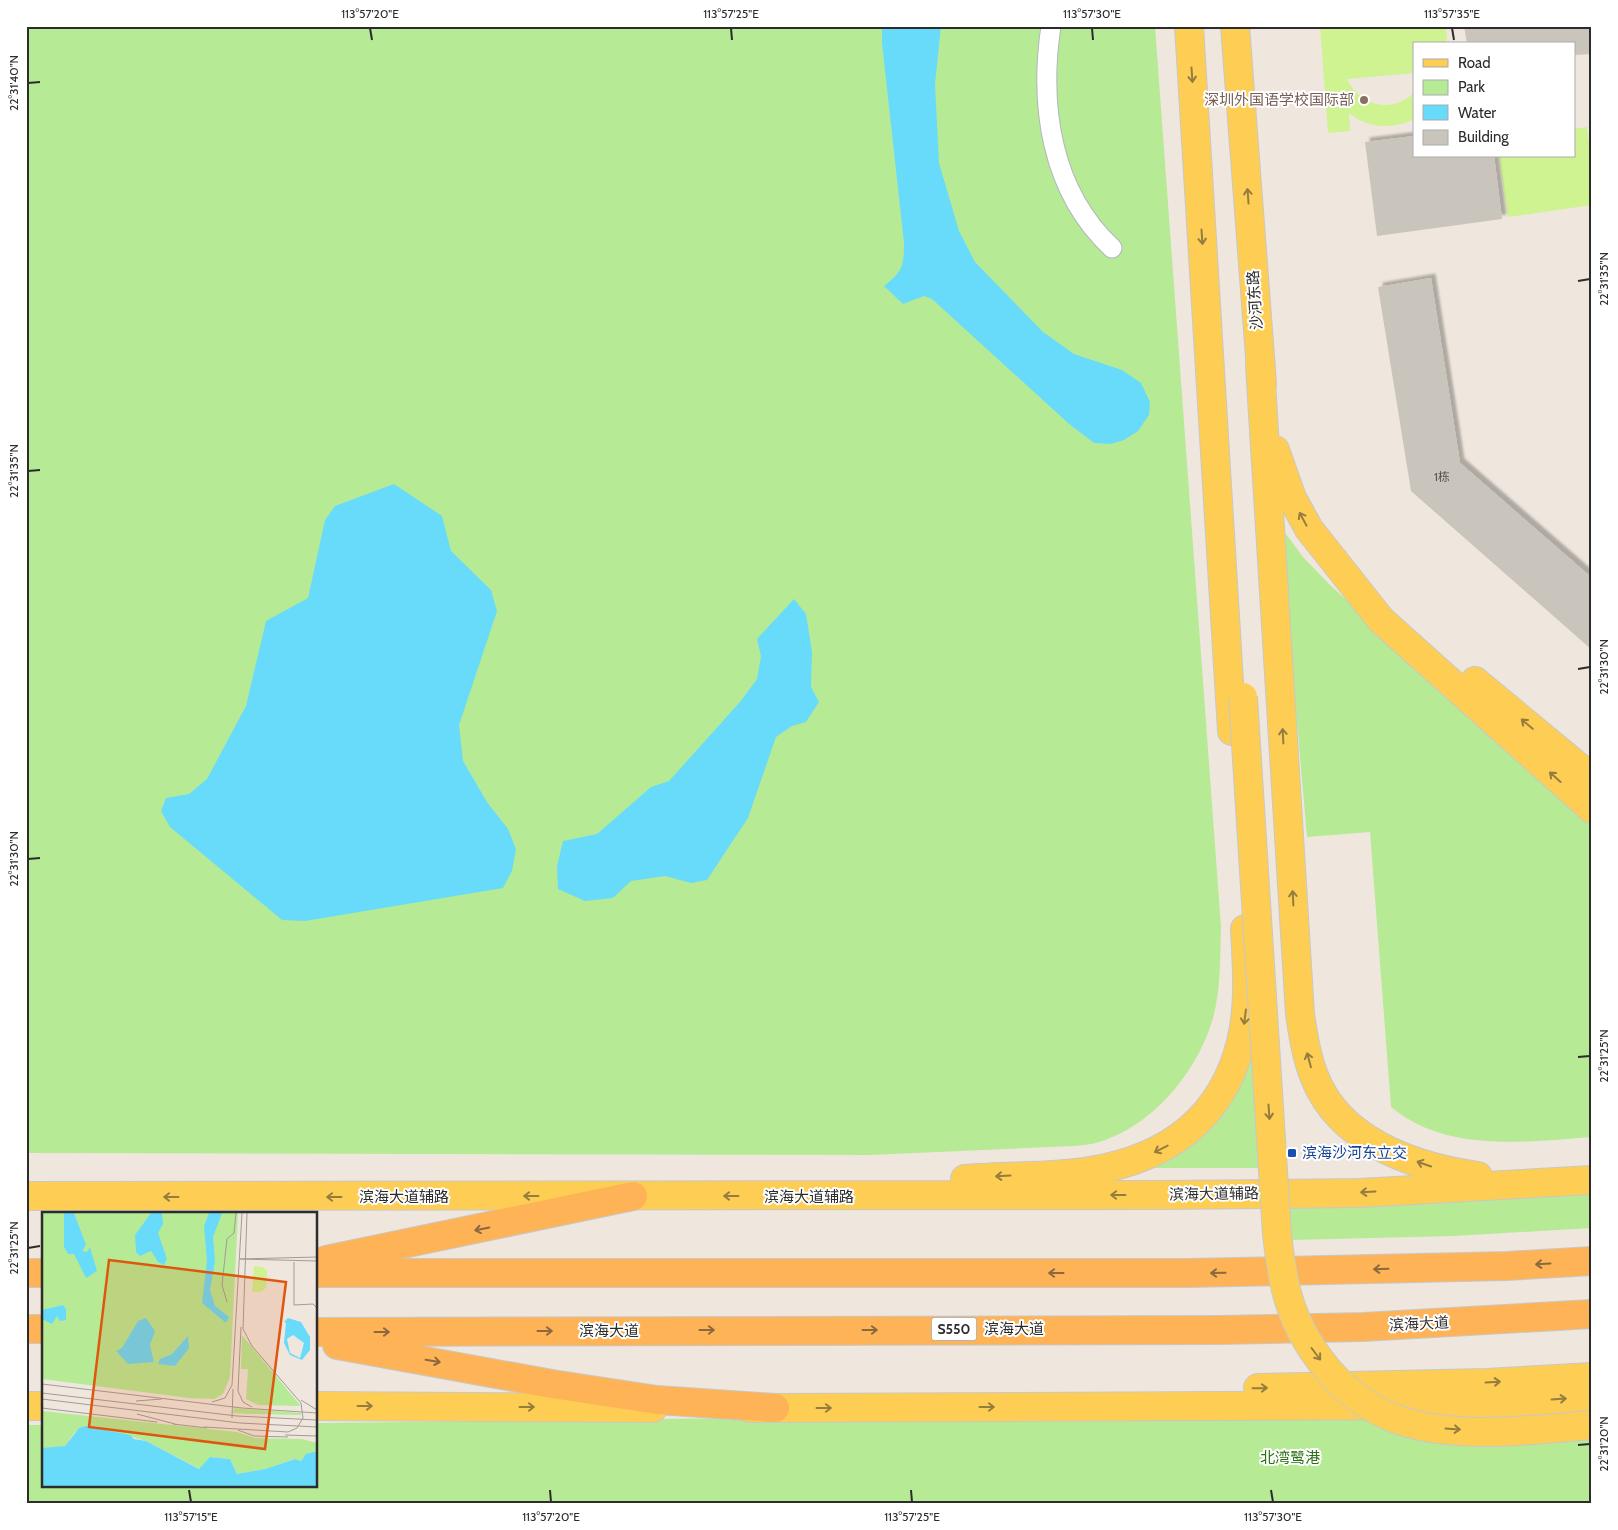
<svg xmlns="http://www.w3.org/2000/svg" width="1618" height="1530" viewBox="0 0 1618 1530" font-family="Cabin,'Noto Sans SC',sans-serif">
	<defs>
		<filter id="shadow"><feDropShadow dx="4.5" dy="-4.5" stdDeviation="1" flood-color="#0004"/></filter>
	</defs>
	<rect width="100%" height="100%" fill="#efe7de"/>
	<g fill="#b7ea95">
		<path d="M26,26H1155L1221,927C1220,957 1221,989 1213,1018C1198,1071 1153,1126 1099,1142C1091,1145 1081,1145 1073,1146L870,1155L26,1153Z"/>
		<path d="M1280,526L1303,557L1330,585L1592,824V1137C1526,1142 1446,1153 1391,1107L1370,832L1307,837Z"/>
		<path d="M1255,1032L1267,1168H1151C1183,1151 1218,1129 1234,1095C1243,1076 1248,1053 1255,1032Z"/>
		<path d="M1592,1190V1228L1454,1236L1291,1240L1287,1201Z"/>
		<path d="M1342,1411L1592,1435V1504H26V1425H44V1486H316V1423Z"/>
	</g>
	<g fill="#cef390">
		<path d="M1320,26H1446L1447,44H1414V73L1347,79C1360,106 1391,114 1414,93V119C1394,130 1366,128 1349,113L1350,131L1328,133Z"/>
		<path d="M1587,127L1592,165V205L1508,217L1499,156H1574V129Z"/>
	</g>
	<g fill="#68dbfa">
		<path d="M882,26H941L935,84L939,163L959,231L975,262L1043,332L1074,354L1122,370L1141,383L1150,402L1149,415L1138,431L1124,440L1111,444L1094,443L1068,423L932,299L924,296L903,304L884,286C902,272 904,267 904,243L882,43Z"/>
		<path d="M394,484L442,516L451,551L491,590L497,611L459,725L463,761L487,802L508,829L516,849L512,871L503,888L305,921L282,920L170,827L161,811L166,798L189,794L207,779L246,706L266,621L308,598L325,520L335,506Z"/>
		<path d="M794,599L806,614L812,652L811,687L819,702L806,722L792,726L776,737L748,818L707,880L691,883L665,876L631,881L613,898L585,901L558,889L557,866L563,841L597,834L651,787L669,781L740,702L757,679L761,656L757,639Z"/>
	</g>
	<g fill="#cac5bc" filter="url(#shadow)">
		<path d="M1464,26H1592V54L1574,55V44H1467Z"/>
		<path d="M1414,136V156H1494L1502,219L1377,236L1365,142Z"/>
		<path d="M1431,278L1460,463L1592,578V650L1411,491L1378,287Z"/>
	</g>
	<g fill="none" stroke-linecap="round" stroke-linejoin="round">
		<g stroke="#b2b5c1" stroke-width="21">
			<path id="minor" d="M1051,26C1039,106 1051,191 1112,248"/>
		</g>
		<g stroke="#c8c8c8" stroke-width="30">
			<g id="primary">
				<path d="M1189,26L1232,731"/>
				<path d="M1235,26L1262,383"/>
				<path d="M1260,366L1300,1014C1304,1041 1308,1067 1321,1091C1351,1146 1421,1168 1478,1176"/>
				<path d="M1275,450L1292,498L1309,529L1381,620L1592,809"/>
				<path d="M1475,681L1592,778"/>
				<path d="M965,1179C1006,1175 1049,1178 1090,1171C1165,1159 1222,1120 1241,1042C1250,1006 1247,966 1245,929"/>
				<path d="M26,1196L1163,1195L1359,1193L1592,1180"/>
				<path d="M1258,1388L1486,1383L1592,1377"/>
				<path d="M26,1406H44"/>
				<path d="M316,1406L653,1408"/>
				<path d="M751,1408L1467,1405L1592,1397"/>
			</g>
		</g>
		<g stroke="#c8c8c8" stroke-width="30">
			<g id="trunk">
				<path d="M326,1260L633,1196"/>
				<path d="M26,1273H44"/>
				<path d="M316,1273H1188L1507,1266L1592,1261"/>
				<path d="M26,1329H44"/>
				<path d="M316,1332L1219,1330L1363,1327L1592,1314"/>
				<path d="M337,1345L552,1384L657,1400L775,1408"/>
			</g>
		</g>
		<use href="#minor" stroke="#fff" stroke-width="19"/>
		<use href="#primary" stroke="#fece54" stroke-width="28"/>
		<use href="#trunk" stroke="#feb356" stroke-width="28"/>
		<g stroke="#c8c8c8" stroke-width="30" stroke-linecap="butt">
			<path id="primary-bridge" d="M1243,697L1277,1234C1279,1253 1282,1272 1286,1290C1300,1346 1344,1401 1399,1420C1458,1440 1531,1430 1592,1425"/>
		</g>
		<use href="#primary-bridge" stroke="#fece54" stroke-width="28"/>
	</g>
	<defs><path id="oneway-shaft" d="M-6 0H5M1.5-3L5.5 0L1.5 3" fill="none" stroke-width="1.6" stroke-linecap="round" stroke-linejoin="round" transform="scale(1.25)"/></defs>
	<g stroke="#957d40">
		<use href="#oneway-shaft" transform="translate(1192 75) rotate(86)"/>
		<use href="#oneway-shaft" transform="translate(1248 196) rotate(-94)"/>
		<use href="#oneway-shaft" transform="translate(1202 237) rotate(86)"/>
		<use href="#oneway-shaft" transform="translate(1303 519) rotate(-118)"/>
		<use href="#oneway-shaft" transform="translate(1527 724) rotate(-140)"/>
		<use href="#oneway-shaft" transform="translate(1283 736) rotate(-93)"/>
		<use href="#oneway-shaft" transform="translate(1555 777) rotate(-138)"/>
		<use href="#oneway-shaft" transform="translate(1293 898) rotate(-93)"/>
		<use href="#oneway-shaft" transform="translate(1245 1017) rotate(97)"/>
		<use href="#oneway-shaft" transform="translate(1309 1060) rotate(-105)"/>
		<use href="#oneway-shaft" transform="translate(1269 1112) rotate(86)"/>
		<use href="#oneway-shaft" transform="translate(1161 1149) rotate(153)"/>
		<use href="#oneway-shaft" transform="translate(1424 1164) rotate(-161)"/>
		<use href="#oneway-shaft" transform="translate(1003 1176) rotate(177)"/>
		<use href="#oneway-shaft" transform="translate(1368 1192) rotate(177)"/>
		<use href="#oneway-shaft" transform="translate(1118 1195) rotate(180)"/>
		<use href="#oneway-shaft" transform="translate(531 1196) rotate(180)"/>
		<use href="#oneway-shaft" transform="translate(731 1196) rotate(-180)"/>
		<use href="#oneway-shaft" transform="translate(171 1197) rotate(-180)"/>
		<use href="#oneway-shaft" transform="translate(334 1197) rotate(180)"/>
		<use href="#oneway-shaft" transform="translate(1316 1354) rotate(53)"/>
		<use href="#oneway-shaft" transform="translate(1493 1382) rotate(-3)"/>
		<use href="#oneway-shaft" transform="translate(1260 1388) rotate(-1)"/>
		<use href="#oneway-shaft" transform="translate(1559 1399) rotate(-4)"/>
		<use href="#oneway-shaft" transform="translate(365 1406)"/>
		<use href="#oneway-shaft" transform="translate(527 1407)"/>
		<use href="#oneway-shaft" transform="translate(987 1407)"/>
		<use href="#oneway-shaft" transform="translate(824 1408)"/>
		<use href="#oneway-shaft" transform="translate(1453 1429) rotate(4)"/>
	</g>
	<g stroke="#8a693f">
		<use href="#oneway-shaft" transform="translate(482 1229) rotate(168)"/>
		<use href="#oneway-shaft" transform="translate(1543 1264) rotate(177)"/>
		<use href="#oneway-shaft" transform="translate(1381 1269) rotate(178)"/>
		<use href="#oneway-shaft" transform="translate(1056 1273) rotate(-180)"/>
		<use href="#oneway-shaft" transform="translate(1218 1273) rotate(179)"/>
		<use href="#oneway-shaft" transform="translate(707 1330)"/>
		<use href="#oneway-shaft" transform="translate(870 1330)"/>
		<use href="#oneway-shaft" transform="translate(545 1331)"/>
		<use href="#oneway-shaft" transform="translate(382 1332)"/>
		<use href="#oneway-shaft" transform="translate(433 1361) rotate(9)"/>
	</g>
	<path fill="none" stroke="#2c2c2c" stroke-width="2" d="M370,28L372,40M731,28L732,40M1092,28L1093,40M1452,28L1454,40M28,83L40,82M1578,281L1590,279M28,471L40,470M1578,669L1590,667M28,859L40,858M1578,1057L1590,1056M28,1248L40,1246M1578,1445L1590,1444M189,1490L191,1502M550,1490L551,1502M911,1490L912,1502M1271,1490L1273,1502"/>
	<circle fill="#8d6e63" stroke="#fff" stroke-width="2" cx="1364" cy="100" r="5"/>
	<rect fill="#1a4fb4" stroke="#fff" stroke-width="2" x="1287" y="1148" width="10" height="10" rx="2.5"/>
	<g text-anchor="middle" stroke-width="4" stroke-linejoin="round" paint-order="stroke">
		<g font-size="12" fill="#545250">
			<text x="1442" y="481">1栋</text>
		</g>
		<rect fill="#fff" stroke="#6b6b6b" stroke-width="1" x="931.5" y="1317.5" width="45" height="23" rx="4"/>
		<g font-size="14" font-weight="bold" fill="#2c2c2c">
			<text x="954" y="1334">S550</text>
		</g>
		<g font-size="15" fill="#785e54" stroke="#fff" text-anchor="end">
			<text x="1354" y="105">深圳外国语学校国际部</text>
		</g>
		<g font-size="15" fill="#2c2c2c" stroke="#fff">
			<text transform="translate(1255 300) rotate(-94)" y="5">沙河东路</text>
			<text transform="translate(1214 1194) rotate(-1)" y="5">滨海大道辅路</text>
			<text x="404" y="1202">滨海大道辅路</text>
			<text x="809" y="1202">滨海大道辅路</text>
			<text transform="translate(1419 1324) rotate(-3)" y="5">滨海大道</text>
			<text x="1014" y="1334">滨海大道</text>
			<text x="609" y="1336">滨海大道</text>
		</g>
		<g font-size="15" fill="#164399" stroke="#fff" text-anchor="start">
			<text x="1302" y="1158">滨海沙河东立交</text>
		</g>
		<g font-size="15" fill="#2c7214" stroke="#fff">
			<text x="1290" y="1463">北湾鹭港</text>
		</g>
	</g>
	<g transform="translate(42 1212)">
		<rect width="275" height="275" fill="#efe7de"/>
		<path d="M0,1H196L188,165L181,182L172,187L147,186L0,167ZM200,123L258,193L257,194L216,193L204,187L206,157H199ZM192,196L259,201V203L209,202L191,201ZM0,199L195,220L213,226L260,227L275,231V239L264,242L259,249L252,247L223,257L195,262L188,247L168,245L158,257L104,229L52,214L33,220L23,234L4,237L0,236Z" fill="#b7ea95"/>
		<path d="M212,54L221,55L225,59L224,76L219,80H210Z" fill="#cef390"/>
		<path d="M22,1H32L44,33L40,39L45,40L48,35L49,39L55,59L44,66L32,42H26L22,35ZM109,1H120L121,12L116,21L125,47L122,53L116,50L109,39L98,44L94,40L93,23ZM167,1H180L171,25L173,49L168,78L173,94L187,105L184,111L160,91L165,49L162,14ZM21,93L24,97V108L18,109L15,104L10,112L0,107V98ZM104,106L113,119L108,133L112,150L86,152L74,139L80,136L96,109ZM246,106L259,110L268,125V138L260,148L248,143L242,131L244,111L242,110ZM251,123L262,131L258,146L248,141L245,127ZM146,124L147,136L133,154L116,152L118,147L130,142ZM44,214L88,223L92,227L104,229L157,257L168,245L188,247L195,262L223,257L253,247L259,249L264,242L275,239V274H0V236L23,234L37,216Z" fill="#68dbfa" fill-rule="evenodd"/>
		<path fill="none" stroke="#a19c97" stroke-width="1" d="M198,47L275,49M198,47L275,45M252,50V93L271,92L275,96M185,90L180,73L185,27L192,21L194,1M199,115L196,179L201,190L210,195M0,172L200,196L275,201M0,181L195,204L275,208M0,187L198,211L275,215M259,188L275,198M94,189L120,187M170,190L183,186L190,173L200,1M0,196L115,210M95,202L133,212M190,206L191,177M131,212L165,216M162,215L246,220L255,216L261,206L259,191L210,134L201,117L205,1M196,218L212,224L246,225M243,223L275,224"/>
		<path fill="#df570e" fill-opacity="0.15" stroke="#df570e" stroke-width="2.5" d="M67,48L244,70L223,237L47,215Z"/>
		<rect width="275" height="275" fill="none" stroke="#2c2c2c" stroke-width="2.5"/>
	</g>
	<rect width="1618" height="1530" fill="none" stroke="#ffffff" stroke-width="55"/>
	<rect x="1413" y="42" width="162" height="115" fill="#ffffff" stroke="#ababab"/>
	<rect x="1423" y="59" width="25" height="8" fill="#fece54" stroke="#ababab"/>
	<text x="1458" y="68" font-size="15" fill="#2c2c2c">Road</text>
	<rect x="1423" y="80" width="25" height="15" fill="#b7ea95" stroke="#ababab"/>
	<text x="1458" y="92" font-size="15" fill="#2c2c2c">Park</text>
	<rect x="1423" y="105" width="25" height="15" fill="#68dbfa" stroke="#ababab"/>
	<text x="1458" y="118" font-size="15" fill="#2c2c2c">Water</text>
	<rect x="1423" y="130" width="25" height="15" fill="#cac5bc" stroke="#ababab"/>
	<text x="1458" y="142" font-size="15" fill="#2c2c2c">Building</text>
	<rect x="28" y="28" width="1562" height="1474" fill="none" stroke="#2c2c2c" stroke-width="2"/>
	<g font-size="12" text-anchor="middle" fill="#2c2c2c">
		<text x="370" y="18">113°57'20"E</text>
		<text x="731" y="18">113°57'25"E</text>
		<text x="1092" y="18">113°57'30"E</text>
		<text x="1452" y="18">113°57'35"E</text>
		<text transform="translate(14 83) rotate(-90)" y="4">22°31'40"N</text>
		<text transform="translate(1604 279) rotate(-90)" y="4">22°31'35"N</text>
		<text transform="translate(14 471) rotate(-90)" y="4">22°31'35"N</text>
		<text transform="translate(1604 667) rotate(-90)" y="4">22°31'30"N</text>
		<text transform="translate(14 859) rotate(-90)" y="4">22°31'30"N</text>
		<text transform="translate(1604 1056) rotate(-90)" y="4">22°31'25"N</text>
		<text transform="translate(14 1248) rotate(-90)" y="4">22°31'25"N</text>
		<text transform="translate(1604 1444) rotate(-90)" y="4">22°31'20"N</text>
		<text x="191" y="1521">113°57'15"E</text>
		<text x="551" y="1521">113°57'20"E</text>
		<text x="912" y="1521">113°57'25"E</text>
		<text x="1273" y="1521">113°57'30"E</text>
	</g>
</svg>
